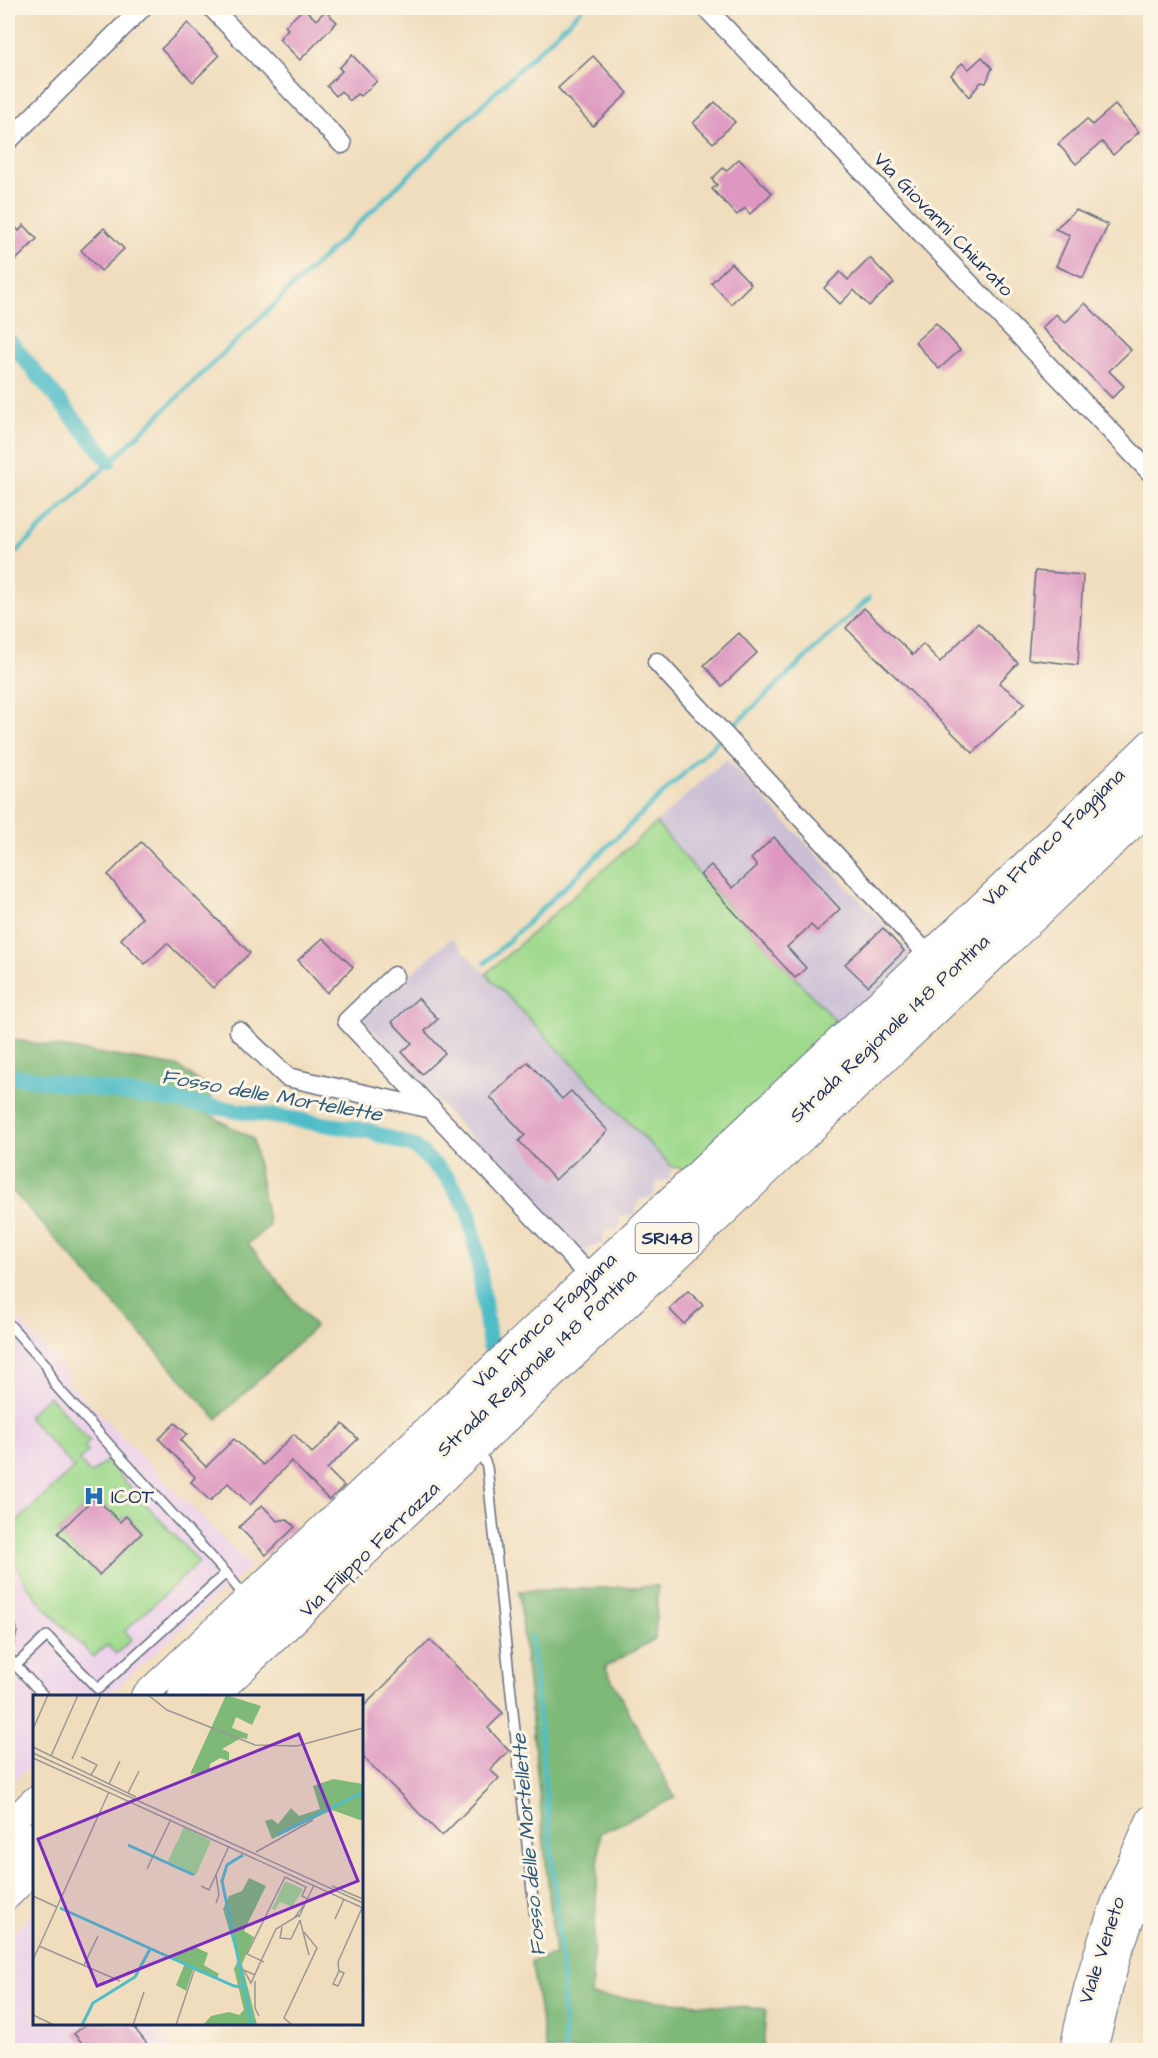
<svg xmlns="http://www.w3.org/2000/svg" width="1158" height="2058" viewBox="0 0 1158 2058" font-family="'Architects Daughter',sans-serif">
	<rect width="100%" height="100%" fill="#fcf5e5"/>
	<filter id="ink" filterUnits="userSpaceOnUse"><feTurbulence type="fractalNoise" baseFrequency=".0167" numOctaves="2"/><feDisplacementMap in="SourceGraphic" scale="12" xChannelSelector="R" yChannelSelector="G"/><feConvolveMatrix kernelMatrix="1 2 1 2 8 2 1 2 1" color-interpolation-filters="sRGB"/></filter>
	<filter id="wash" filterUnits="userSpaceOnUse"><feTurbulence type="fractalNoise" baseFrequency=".008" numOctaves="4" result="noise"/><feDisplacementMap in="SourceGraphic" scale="24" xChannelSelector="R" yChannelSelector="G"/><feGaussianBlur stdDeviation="1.35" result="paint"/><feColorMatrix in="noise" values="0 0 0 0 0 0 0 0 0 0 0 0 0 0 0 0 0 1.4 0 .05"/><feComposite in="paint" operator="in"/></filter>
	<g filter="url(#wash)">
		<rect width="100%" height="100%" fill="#f0ddbd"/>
		<g fill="#ecd1ea">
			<path d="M8,1309L70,1375L66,1380L250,1566L107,1696H34V1762L8,1787Z"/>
			<path d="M34,1912V2024H154L174,2050H8V1939Z"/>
		</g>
		<g fill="#cbbfd5">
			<path d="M726,759L915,958L842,1028L700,875L656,823Z"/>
			<path d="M451,938L672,1167L669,1180L656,1183L653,1197L639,1199L635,1214L621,1216L618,1229L605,1231L602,1244L589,1247L584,1262L362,1018Z"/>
		</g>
		<g fill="#9ed98c" stroke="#5c8475" stroke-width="1.5" fill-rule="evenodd">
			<path d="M656,823L700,875L842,1028L690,1169L672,1167L486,974Z"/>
			<path d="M49,1396L90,1441L84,1447L88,1452L79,1461L91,1474L106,1461L199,1562L125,1631L132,1639L116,1654L107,1645L93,1657C61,1622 8,1582 8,1530L74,1468L27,1416ZM95,1497L120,1522L126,1516L142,1533L99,1575L58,1533Z"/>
		</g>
		<g fill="#7eb978" stroke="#4c746b" stroke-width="1.5">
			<path d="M8,1039L177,1066L215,1092L201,1110L253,1139L269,1226L248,1244L315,1327L217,1419L8,1186Z"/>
			<path d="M658,1586L655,1639L605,1667L675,1798L600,1833L591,1996L766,2009L763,2050H546L531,1961L555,1955L519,1591Z"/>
		</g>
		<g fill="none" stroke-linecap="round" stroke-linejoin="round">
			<g stroke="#4fbdc8" stroke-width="4.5">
				<path d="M8,560L583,8"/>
				<path d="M728,731L869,598"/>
				<path d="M485,963L722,737"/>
				<path d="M531,1636L561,1953L565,2050"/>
			</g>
			<g stroke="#4fbdc8" stroke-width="16">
				<path d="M8,339L109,461"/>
				<path d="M8,1075L369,1131L415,1147L446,1176L468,1209L478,1257L490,1347"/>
			</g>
		</g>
		<g id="blocks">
			<g fill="#dd97c0">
				<path d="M304,8L316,20L325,11L337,22L300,60L279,39L288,29L285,26Z"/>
				<path d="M188,23L219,56L193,82L161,49Z"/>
				<path d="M352,55L377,81L361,96L357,94L350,101L341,91L336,96L327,86L342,71L339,68Z"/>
				<path d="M593,56L628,93L593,126L558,88Z"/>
				<path d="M982,57L992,68L986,83L981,82L969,97L951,75L962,63L969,69Z"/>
				<path d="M715,102L735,122L713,143L693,123Z"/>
				<path d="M1115,105L1139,132L1113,155L1102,142L1076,164L1058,144L1087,119L1092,125Z"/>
				<path d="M739,159L772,193L750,214L745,208L737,215L712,189L717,185L712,179L723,168L726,171Z"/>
				<path d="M1076,210L1108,225L1083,278L1056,266L1070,235L1055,229Z"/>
				<path d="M8,219L19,231L24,225L37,239L8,268Z"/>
				<path d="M104,228L124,249L101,271L81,250Z"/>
				<path d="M870,258L894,283L869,306L854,290L840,304L824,288L840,272L848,280Z"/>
				<path d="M731,263L751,284L731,304L711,283Z"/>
				<path d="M1085,303L1131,350L1109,371L1124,386L1112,398L1042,328L1056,314L1065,323Z"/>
				<path d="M936,323L960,350L939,369L915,342Z"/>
				<path d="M1035,571L1083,575L1078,665L1028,659Z"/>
				<path d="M864,608L913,655L923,644L940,662L978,623L1018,663L999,683L1025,703L973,753L846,628Z"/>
				<path d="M739,633L757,653L722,686L704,665Z"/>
				<path d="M774,837L840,909L817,931L811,925L787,947L806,968L795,978L700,875L711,865L733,888L757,866L751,859Z"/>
				<path d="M141,842L250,953L213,988L167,943L145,964L121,939L142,918L108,875Z"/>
				<path d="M883,928L904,951L868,986L845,964Z"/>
				<path d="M323,938L353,967L327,993L298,960Z"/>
				<path d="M418,998L438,1019L425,1031L445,1053L422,1074L402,1052L412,1043L392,1022Z"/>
				<path d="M528,1062L562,1099L571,1091L608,1131L555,1180L519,1141L525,1135L490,1097Z"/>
				<path d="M688,1291L703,1305L684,1324L669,1309Z"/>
				<path d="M175,1423L187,1434L180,1440L206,1467L234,1439L263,1465L294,1434L312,1453L343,1424L358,1439L327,1469L344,1486L329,1500L291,1461L250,1505L228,1483L210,1501L191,1482L195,1477L159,1439Z"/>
				<path d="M95,1497L120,1522L126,1516L142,1533L99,1575L58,1533Z"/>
				<path d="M262,1505L277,1521L287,1519L295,1527L266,1555L239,1527Z"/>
				<path d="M430,1640L503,1713L488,1728L509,1751L490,1770L499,1778L442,1836L362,1756V1708Z"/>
				<path d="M86,2024H131L152,2050H89L74,2034Z"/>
			</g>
		</g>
	</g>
	<g filter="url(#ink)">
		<use href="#blocks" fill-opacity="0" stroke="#666c7f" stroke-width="1.5"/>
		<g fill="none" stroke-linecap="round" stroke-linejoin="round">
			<g stroke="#666c7f" stroke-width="12">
				<g id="lane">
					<path d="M8,1323L46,1365L55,1385L226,1573L98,1689L47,1636L15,1666"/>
					<path d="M480,1450L487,1467L535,1919"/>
					<path d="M226,1573L245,1597"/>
					<path d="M8,1620L12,1630L8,1647"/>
					<path d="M8,1657L44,1696"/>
				</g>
			</g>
			<g stroke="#666c7f" stroke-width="21">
				<g id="street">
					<path d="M212,8L342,144"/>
					<path d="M706,8L1150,472"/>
					<path d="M8,141L142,8"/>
					<path d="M657,662L929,956"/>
					<path d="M394,976L347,1021L590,1276"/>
					<path d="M239,1031L287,1077L432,1109"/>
				</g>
			</g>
			<g stroke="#666c7f" stroke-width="28">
				<g id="secondary">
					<path d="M144,1696L1003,885L1150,743"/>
					<path d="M215,1696L1150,809"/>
					<path d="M8,1825L34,1800"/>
					<path d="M8,1896L34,1870"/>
					<path d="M1073,2050C1088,1970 1115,1893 1150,1819"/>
					<path d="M1094,2050L1118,1954L1150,1868"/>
				</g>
			</g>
			<g stroke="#666c7f" stroke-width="32">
				<g id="primary">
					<path d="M182,1696L1150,779"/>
					<path d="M8,1862L34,1836"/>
				</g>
			</g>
			<use href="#lane" stroke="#fff" stroke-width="9"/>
			<use href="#street" stroke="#fff" stroke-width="18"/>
			<use href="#secondary" stroke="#fff" stroke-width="26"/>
			<use href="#primary" stroke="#fff" stroke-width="28"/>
		</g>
	</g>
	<defs>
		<g id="hospital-bare" transform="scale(1.62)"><path d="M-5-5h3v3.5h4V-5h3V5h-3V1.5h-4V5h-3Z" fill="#1f6fb2" stroke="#fcf5e5" stroke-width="2.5" paint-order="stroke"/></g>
	</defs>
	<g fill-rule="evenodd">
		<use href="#hospital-bare" x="94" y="1496"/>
	</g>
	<g text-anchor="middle" stroke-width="6" stroke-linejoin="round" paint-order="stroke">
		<rect fill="#fcf5e5" stroke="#5e6a86" stroke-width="1.5" x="635.5" y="1223" width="63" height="30" rx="4.5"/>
		<g font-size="18" font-weight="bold" fill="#1b2f5e">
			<text x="667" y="1244">SR148</text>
		</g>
		<g font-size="20" fill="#1b2f5e" stroke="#fcf5e5">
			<text transform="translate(944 224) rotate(46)" y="7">Via Giovanni Chiurato</text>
			<text transform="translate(1053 837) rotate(-44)" y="7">Via Franco Faggiana</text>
			<text transform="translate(889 1028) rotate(-43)" y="7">Strada Regionale 148 Pontina</text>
			<text transform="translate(544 1320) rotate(-43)" y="7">Via Franco Faggiana</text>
			<text transform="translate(536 1362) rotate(-43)" y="7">Strada Regionale 148 Pontina</text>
			<text transform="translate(369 1549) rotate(-44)" y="7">Via Filippo Ferrazza</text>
			<text transform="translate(1101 1950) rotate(-72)" y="7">Viale Veneto</text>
		</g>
		<g font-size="20" fill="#1b2f5e" stroke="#fcf5e5" text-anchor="start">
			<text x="111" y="1503">ICOT</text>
		</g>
		<g font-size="21" font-style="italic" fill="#2b5a7e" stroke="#fcf5e5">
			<text transform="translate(272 1095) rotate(10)" y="7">Fosso delle Mortellette</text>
			<text transform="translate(528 1845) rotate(-95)" y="7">Fosso delle Mortellette</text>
		</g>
	</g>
	<g transform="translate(33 1695)">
		<rect width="330" height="330" fill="#f0ddbd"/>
		<path d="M151,132L178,146L163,180L135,166ZM252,186L270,194L259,212L247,207L242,215L239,214Z" fill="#9ed98c"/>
		<path d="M193,0L228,11L219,30L203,22L199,33L215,39L214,44L208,43L189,54L196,57V66L187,63L177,69L176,77L157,79ZM300,84L330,89V126L299,115L239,144L232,126L239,124L245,129L258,113L266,121L287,114L280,91ZM216,183L233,191L211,236L221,242L209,269L224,330H170L178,321L196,317L206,320L211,315L201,274L205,265L190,214L196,201L209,196ZM160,251L175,258L171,270L186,279L183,284L160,275L153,296L143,290L152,268L136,263Z" fill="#7eb978"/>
		<path fill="none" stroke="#4fbdc8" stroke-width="3" d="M244,140L330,97M95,150L161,180M210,160L194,170L189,186L219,330M27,213L201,291L212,292M49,330L60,308L102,282L117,254"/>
		<path fill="none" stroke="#9b9797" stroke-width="1.5" d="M115,0L134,15L222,50L264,51L330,33M0,34L15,0M0,52L103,102M0,58L330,208M18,61L45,0M48,62L64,70L58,80M0,63L330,213M39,64L68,0M76,89L87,66M95,98L106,76M223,157L280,125M114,174L138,124M168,191L176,195L196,151M299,191L330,204M0,201L24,212M183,208L186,200L183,180M262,222L274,206M266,222L281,190M302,224L311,204M267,225L276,260M249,232L247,243L258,244L267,225M6,251L87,286M0,265L76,97M231,267L214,259L252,182L273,192L269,201L275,204M51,270L65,241M306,276L300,289L305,291L311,278L306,276L305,267L329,213M222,280L211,275L218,288L228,266L243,234L266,220M222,286V313L226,321M0,320L21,330M100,330L111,297M143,330L161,276M259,330L251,323L284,253L271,237"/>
		<path fill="#7b2cbf" fill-opacity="0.15" stroke="#7b2cbf" stroke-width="3" d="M266,39L325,186L64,291L5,144Z"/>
		<rect width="330" height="330" fill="none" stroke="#1b2f5e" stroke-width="3"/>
	</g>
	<rect width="1158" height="2058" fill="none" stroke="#fcf5e5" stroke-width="30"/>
</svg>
